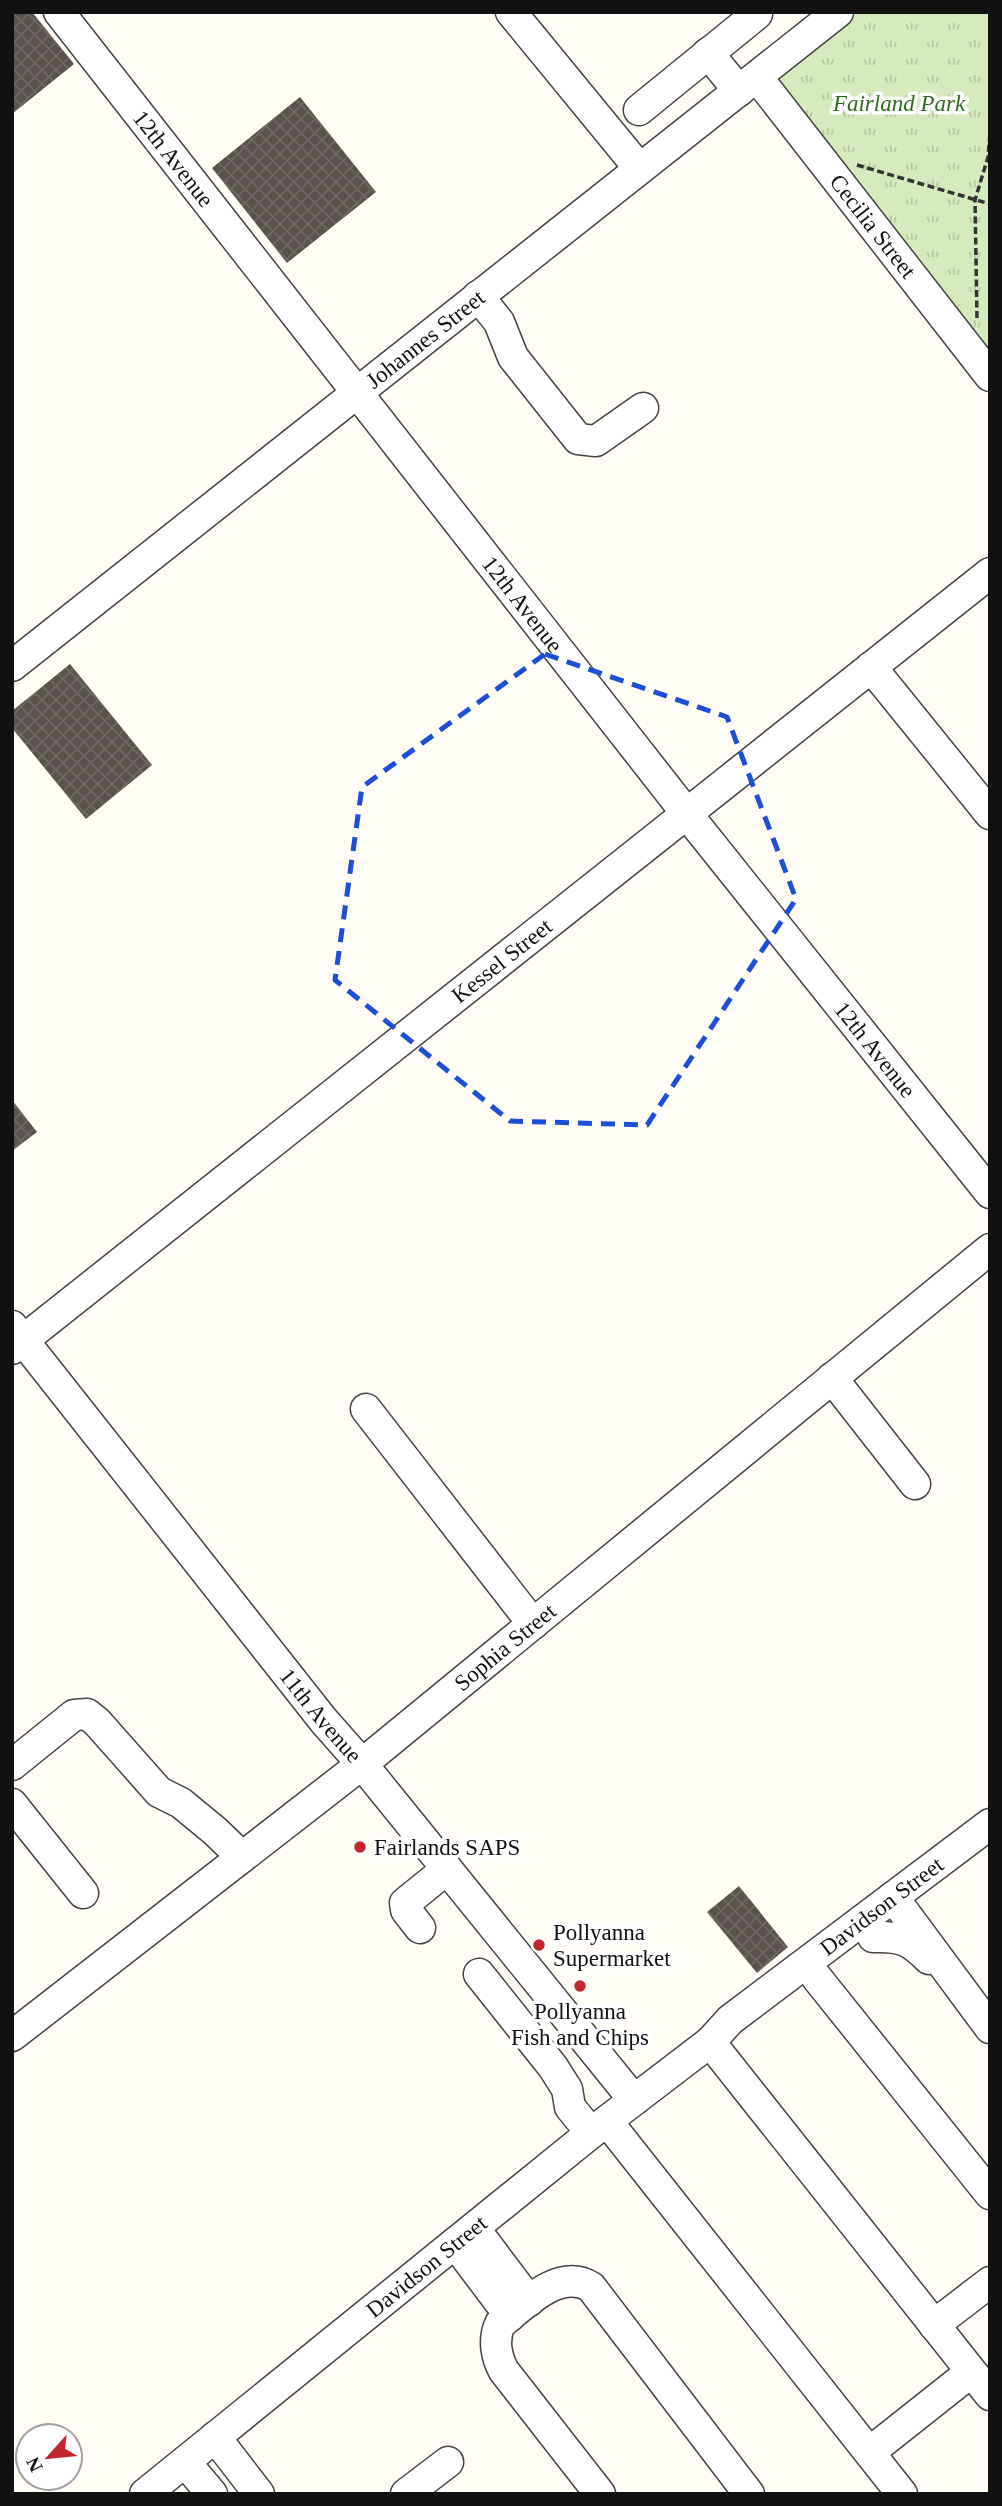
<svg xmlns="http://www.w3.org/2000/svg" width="1002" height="2506" viewBox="0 0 1002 2506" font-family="Georgia,serif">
	<defs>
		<pattern id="park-tufts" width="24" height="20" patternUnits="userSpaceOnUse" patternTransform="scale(1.75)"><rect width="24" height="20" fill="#d5ebbd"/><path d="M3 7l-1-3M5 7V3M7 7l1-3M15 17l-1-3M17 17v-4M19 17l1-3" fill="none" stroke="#b6c8a1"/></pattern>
		<pattern id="building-cross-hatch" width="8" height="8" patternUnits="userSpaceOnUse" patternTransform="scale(1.75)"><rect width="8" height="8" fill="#5a524d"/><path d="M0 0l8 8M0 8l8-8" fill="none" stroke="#6d6662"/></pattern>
	</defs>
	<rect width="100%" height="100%" fill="#fffdf5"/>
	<path fill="url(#park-tufts)" d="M835,12H990V371L761,71Z"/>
	<g fill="url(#building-cross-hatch)">
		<path d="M12,12H32L74,64L12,114Z"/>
		<path d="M300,97L376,192L287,263L212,168Z"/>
		<path d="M70,664L152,765L86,819L12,728V711Z"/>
		<path d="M12,1100L37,1132L12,1151Z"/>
		<path d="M739,1886L788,1947L757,1973L707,1912Z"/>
	</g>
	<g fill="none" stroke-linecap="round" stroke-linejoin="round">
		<g stroke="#444" stroke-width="33">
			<g id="minor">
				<path id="s1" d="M59,12L687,814L990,1193"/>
				<path d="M511,12L639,168"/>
				<path d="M708,53L739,91"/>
				<path id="s2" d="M757,77L990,376"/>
				<path d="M639,110L757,14"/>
				<path d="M478,296L499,322L513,357L578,439L596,441L643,408"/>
				<path id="s3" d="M12,666L838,12"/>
				<path d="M871,667L990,814"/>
				<path id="s4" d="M12,1326L324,1721L362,1764L634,2100"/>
				<path id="s5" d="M12,1349L990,573"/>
				<path d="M832,1378L915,1484"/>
				<path d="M366,1409L533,1624"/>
				<path d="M12,1765L74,1715L87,1714L97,1722L159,1792L181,1803L215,1831L242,1857"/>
				<path d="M12,1804L83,1893"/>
				<path d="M893,1897L990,2028"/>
				<path d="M420,1928L406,1910L405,1903L447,1869"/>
				<path d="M873,1937C901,1936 910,1940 929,1959"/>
				<path d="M479,1974L553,2067L567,2089L570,2107L591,2133"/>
				<path d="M817,1978L990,2194"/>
				<path id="s6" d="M12,2036L362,1764L990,1249"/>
				<path d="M710,2042L990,2395"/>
				<path d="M607,2121L902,2494"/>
				<path d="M474,2228L529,2301"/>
				<path d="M455,2243L510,2316"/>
				<path d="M934,2325L990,2282"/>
				<path d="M215,2437L259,2494"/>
				<path d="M870,2452L971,2372"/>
				<path d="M185,2462L212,2494"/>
				<path id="s7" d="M145,2494L591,2133L710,2042L730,2020L990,1824"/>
				<path d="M406,2494L448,2462"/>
				<path d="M600,2494L504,2371C496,2357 493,2339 500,2324C524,2305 559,2267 591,2287L749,2494"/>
			</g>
		</g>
		<g stroke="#333" stroke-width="3.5" stroke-dasharray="7 3.5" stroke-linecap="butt">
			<path d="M857,165L990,204"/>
			<path d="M977,318L975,200L988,157L990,133"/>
		</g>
		<use href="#minor" stroke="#fff" stroke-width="30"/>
	</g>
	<path fill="none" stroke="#1d4ed8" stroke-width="5" stroke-dasharray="14 9" stroke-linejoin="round" d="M545,654L727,717L796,899L647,1125L510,1121L335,980L362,787Z"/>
	<g fill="#c4262e" stroke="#fff" stroke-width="2.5">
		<circle cx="360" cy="1847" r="7"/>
		<circle cx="539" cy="1945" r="7"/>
		<circle cx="580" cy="1986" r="7"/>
	</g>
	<g text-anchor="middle" stroke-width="7" stroke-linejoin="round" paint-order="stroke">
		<g font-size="23" font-style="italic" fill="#2f6b1f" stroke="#fff">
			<text x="899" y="111">Fairland Park</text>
		</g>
		<g font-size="23" fill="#111" stroke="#fff">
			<text dy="8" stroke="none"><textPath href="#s1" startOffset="186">12th Avenue</textPath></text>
			<text dy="8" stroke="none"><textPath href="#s2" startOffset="189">Cecilia Street</textPath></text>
			<text dy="8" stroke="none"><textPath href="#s3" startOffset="527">Johannes Street</textPath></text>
			<text dy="8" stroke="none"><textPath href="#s1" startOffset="752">12th Avenue</textPath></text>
			<text dy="8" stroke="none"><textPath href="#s5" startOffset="625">Kessel Street</textPath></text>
			<text dy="8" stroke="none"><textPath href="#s1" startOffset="1320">12th Avenue</textPath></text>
			<text dy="8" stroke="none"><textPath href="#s6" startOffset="628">Sophia Street</textPath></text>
			<text dy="8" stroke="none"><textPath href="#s4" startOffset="497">11th Avenue</textPath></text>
			<text dy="8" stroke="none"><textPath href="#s7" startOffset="943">Davidson Street</textPath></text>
			<text dy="8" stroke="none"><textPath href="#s7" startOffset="362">Davidson Street</textPath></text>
		</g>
		<g font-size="23" fill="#111" stroke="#fff" text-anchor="start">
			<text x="374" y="1855">Fairlands SAPS</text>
			<text x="553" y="1940">Pollyanna<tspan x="553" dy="26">Supermarket</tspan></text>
			<text x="580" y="2019" text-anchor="middle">Pollyanna<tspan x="580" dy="26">Fish and Chips</tspan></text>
		</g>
	</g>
	<rect width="1002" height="2506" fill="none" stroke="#111111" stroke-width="28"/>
	<g transform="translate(49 2457) rotate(243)"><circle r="33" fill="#ffffff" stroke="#a0a0a0" stroke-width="2"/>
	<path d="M0-5L12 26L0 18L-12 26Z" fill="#c4262e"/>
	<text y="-10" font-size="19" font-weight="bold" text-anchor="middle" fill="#111111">N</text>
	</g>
</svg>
